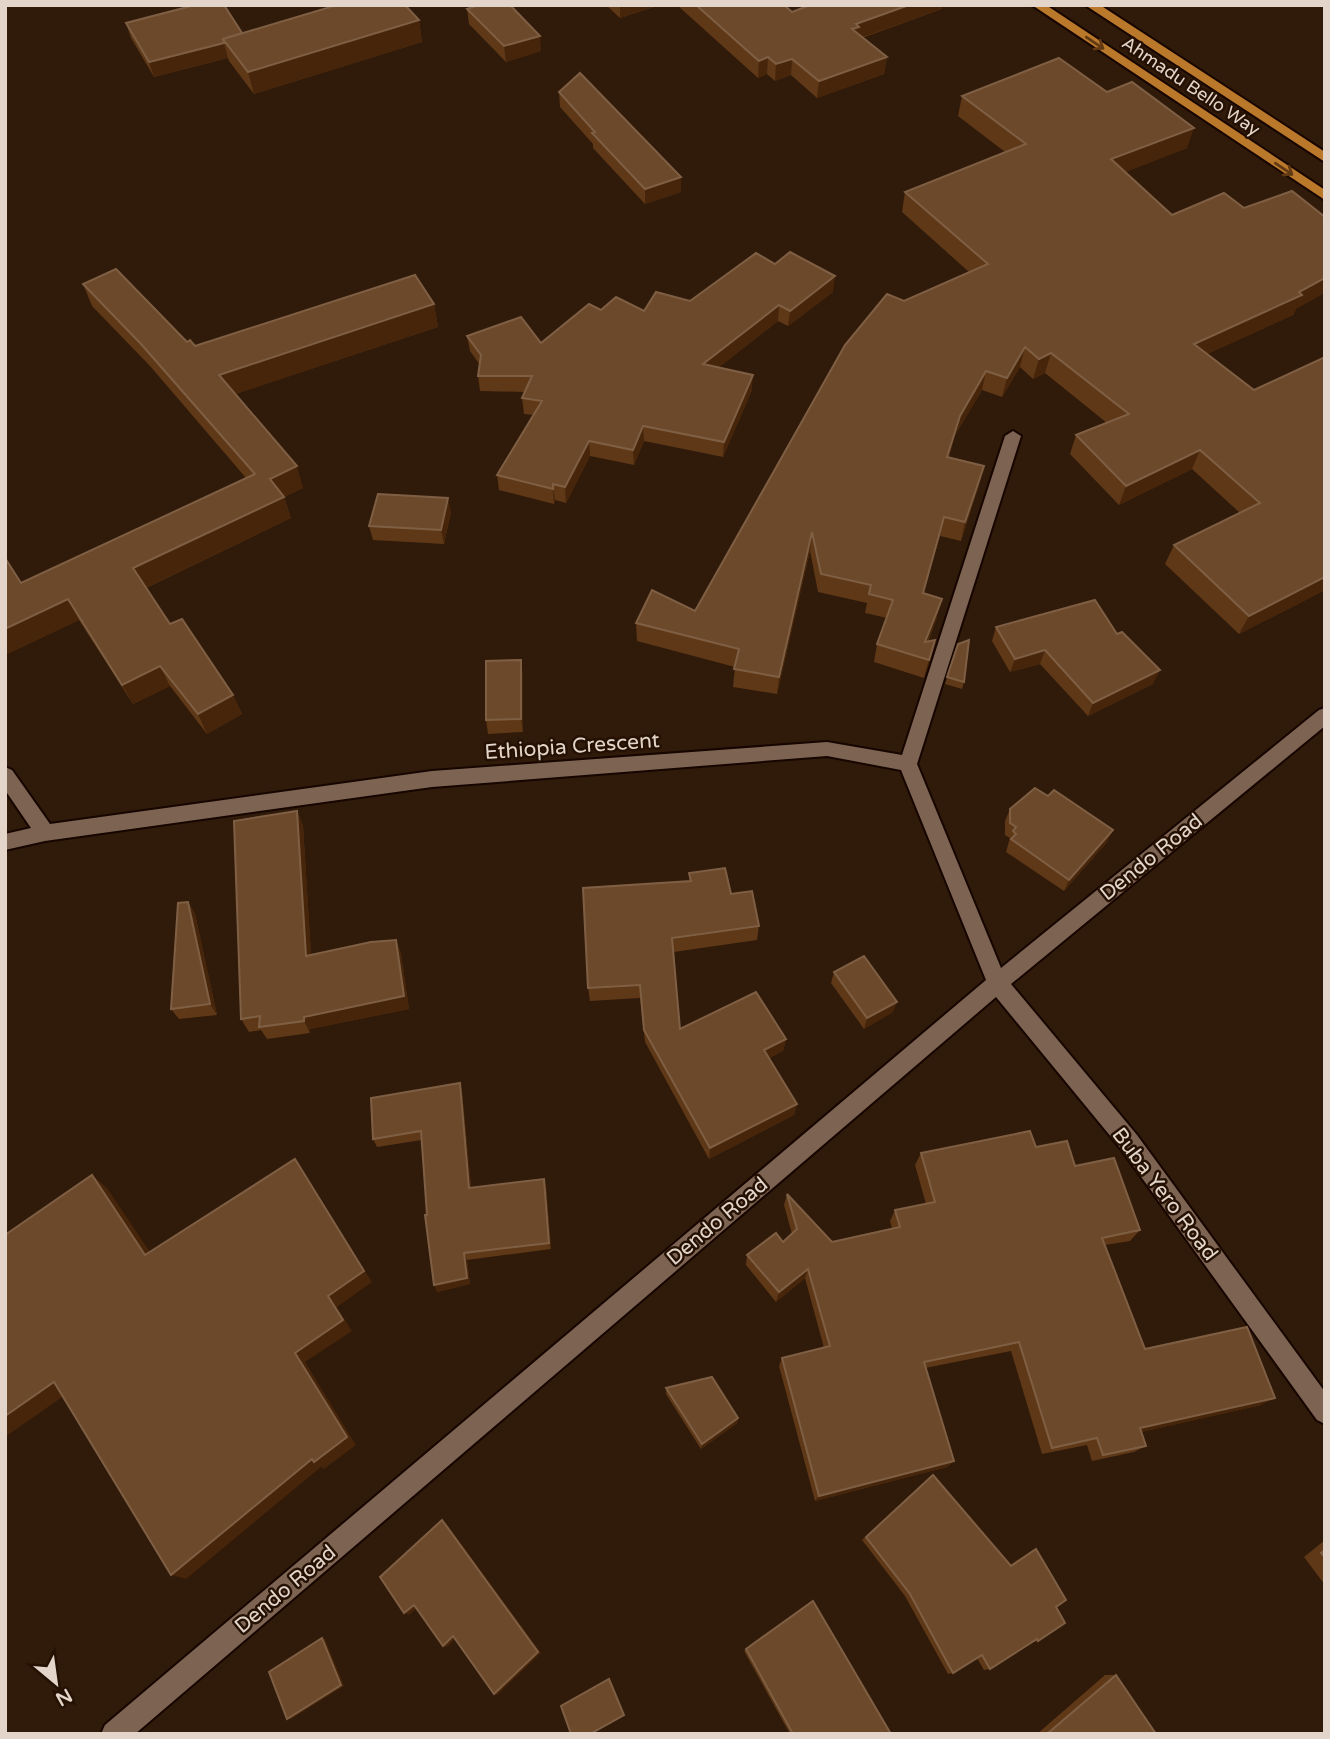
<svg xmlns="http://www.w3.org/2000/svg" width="1330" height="1739" viewBox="0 0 1330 1739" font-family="'Varela Round',sans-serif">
	<rect width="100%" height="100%" fill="#301a0a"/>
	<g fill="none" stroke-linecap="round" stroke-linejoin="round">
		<g stroke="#170500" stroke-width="4">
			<path id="minor" d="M1013,431L1021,436L917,764L1001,968L1319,710L1325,708V726L1011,984L1137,1135L1325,1392V1424L1317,1420L1121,1149L996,997L135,1734H101L105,1725L986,980L901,770L827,756L432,787L45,841L5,850V834L31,828L5,790V767L12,770L50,824L432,771L827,742L902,755L1005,436Z"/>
		</g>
		<g stroke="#170500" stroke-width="4">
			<g id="primary">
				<path d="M1032,5H1046L1325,190V200Z"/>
				<path d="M1085,5H1100L1325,152V162Z"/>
			</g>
		</g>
		<use href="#minor" fill="#7d6351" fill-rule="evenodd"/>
		<use href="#primary" fill="#ba782b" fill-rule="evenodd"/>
	</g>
	<g fill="#5e3817">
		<path d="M606,5H660L620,18Z"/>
		<path d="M677,5H784L792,12L942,9L862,38L887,57L884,74L817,98L791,75L775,81L767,74L758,78Z"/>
		<path d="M467,9L541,51L506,62L469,24Z"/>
		<path d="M419,20L422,42L254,94L229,61L228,58L154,77L131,38L126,23L242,33Z"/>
		<path d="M559,92L681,192L645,204L593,148V144L560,107Z"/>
		<path d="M962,96L1187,148L1125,172L1172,215L1296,309L1293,315L1207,354L1325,590L1239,634L1165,564L1174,545L1240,513L1192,469L1119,505L1070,454L1076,435L1107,423L1045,373L1033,379L1020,367L1002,397L982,390L955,435L949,457L979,485L961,541L940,536L923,593L937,617L928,642L935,640L924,678L874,662L877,644L887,618L865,613L867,603L818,592L810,551L777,694L733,687L735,667L637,641L636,623L695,611L904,301L969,272L902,212L905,192L1005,152L958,116Z"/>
		<path d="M775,264L833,292L788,326L778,321L719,367L752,390L723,457L644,441L634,465L590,456L566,503L555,500L554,504L499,490L497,475L534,415L524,414L522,398L525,392L480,391L478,376L480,365L470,351L467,336L541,343L601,310L644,311L690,301Z"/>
		<path d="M83,284L195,346L434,304L438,327L235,394L303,488L284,497L291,518L146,588L170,624L233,695L242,714L207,734L170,686L133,704L79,620L5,655V558L21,583L246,478L150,366L92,306Z"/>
		<path d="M451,512L444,544L373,540L369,526Z"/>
		<path d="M996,627L1117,634L1153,684L1088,716L1040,664L1010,672L992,641Z"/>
		<path d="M958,644L964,682L962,689L945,684Z"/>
		<path d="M523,674V732L488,734L486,720Z"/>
		<path d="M1010,809L1107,842L1064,891L1006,852L1010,838L1005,835V821Z"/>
		<path d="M297,811L303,826L311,955L396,940L401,954L409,1009L310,1029V1033L267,1039L261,1030L249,1032L241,1019Z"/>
		<path d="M689,873L731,894L759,926L757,940L674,952L680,1029L786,1039L783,1051L769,1058L797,1104L794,1115L709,1159L645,1042L640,998L590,1001L588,988L689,881Z"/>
		<path d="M188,902L195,914L217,1015L179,1019L171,1009Z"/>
		<path d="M834,972L893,1012L864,1029L831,983Z"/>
		<path d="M460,1083L462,1092L471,1187L546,1186L551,1249L467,1260L470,1284L437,1292L422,1140L377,1147L373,1139Z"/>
		<path d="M1036,1147L1075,1166L1140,1230L1130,1241L1105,1245L1145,1349L1261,1405L1141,1432L1146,1446L1134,1452L1092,1461L1087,1445L1042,1454L1011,1351L925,1368L954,1461L947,1467L815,1501L779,1366L782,1358L824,1348L805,1278L776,1302L746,1265L747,1255L783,1242L792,1234L784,1205L787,1194L832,1242L892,1228L890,1221L895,1210L926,1204L915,1165L921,1153Z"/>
		<path d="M666,1388L738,1418L737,1423L701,1449L666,1394Z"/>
		<path d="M933,1475L1010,1565L1030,1552L1036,1549L1056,1607L1038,1641L1031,1642L990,1669L984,1670L977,1658L953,1673L948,1674L905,1596L862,1540Z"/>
		<path d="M1325,1540V1585L1304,1557Z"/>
		<path d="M813,1601L891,1734H790L744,1651Z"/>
		<path d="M1105,1675H1116L1156,1734H1037Z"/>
	</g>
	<g fill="#46250a">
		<path d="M620,5H660L620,18Z"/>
		<path d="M909,5H942V9L857,39L852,29L856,24Z"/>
		<path d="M419,20L422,42L254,94L248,72Z"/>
		<path d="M540,36L541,51L506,62L504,46Z"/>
		<path d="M224,43L228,58L154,77L149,62Z"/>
		<path d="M768,57L767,74L758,78L759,61Z"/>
		<path d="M887,57L884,74L817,98L819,81Z"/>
		<path d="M792,59L791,75L775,81L776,64Z"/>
		<path d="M1194,128L1187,148L1105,180L1111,159Z"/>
		<path d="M681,177V192L645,204V189Z"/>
		<path d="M835,276L833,292L788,326L790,311Z"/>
		<path d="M1325,278V293L1296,309L1293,315L1186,364L1194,344L1299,292Z"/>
		<path d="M434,304L438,327L227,397L219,375Z"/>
		<path d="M779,305L778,321L703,380V364Z"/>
		<path d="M1025,347L1020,367L1002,397L1007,378Z"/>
		<path d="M1051,353L1045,373L1033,379L1039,359Z"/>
		<path d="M986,371L982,390L955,435L943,476L947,457L960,416Z"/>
		<path d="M753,375L752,390L723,457L724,442Z"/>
		<path d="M643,426L644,441L634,465L633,450Z"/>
		<path d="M589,441L590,456L566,503L565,487Z"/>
		<path d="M1200,450L1192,469L1119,505L1126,486Z"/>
		<path d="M297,466L303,488L284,497L291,518L143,589L133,568L270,479Z"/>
		<path d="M984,466L979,485L961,541L965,522Z"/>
		<path d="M553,484L555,500L554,504L553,489Z"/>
		<path d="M448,498L451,512L444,544L441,530Z"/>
		<path d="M944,517L940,536L918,611L923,593Z"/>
		<path d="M812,532L810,551L777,694L779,677Z"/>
		<path d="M1325,577V590L1239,634L1249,616Z"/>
		<path d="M68,599L79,620L5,655V629Z"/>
		<path d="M942,599L937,617L920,660L925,642Z"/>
		<path d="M935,640L931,658L924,678L929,660Z"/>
		<path d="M1045,650L1040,664L1010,672L1015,659Z"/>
		<path d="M521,660L523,674V732L521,719Z"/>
		<path d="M160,666L170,686L133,704L122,685Z"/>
		<path d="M1160,670L1153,684L1088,716L1093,703Z"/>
		<path d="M233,695L242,714L207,734L198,714Z"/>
		<path d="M297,811L303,826L312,969L306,956Z"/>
		<path d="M1113,830L1107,842L1064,891L1069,880Z"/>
		<path d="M188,902L195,914L217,1015L210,1004Z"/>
		<path d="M396,940L401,954L409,1009L310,1029V1033L304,1021V1017Z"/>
		<path d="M897,1002L893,1012L864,1029L867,1018Z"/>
		<path d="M786,1039L783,1051L762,1062L764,1050Z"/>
		<path d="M460,1083L462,1092L472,1195L469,1188Z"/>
		<path d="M797,1104L794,1115L709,1159L710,1148Z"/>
		<path d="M295,1159L372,1282L337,1307L352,1331L305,1362L356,1445L324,1469L321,1467L186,1579L171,1575L328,1296Z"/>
		<path d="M92,1175L107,1188L160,1267L145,1255Z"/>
		<path d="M544,1179L546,1186L551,1249L549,1243Z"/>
		<path d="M464,1253L467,1260L470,1284L437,1292L434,1285Z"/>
		<path d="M808,1269L805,1278L776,1302L779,1292Z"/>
		<path d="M54,1382L71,1391L5,1437V1416Z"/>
		<path d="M1275,1398L1261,1405L1129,1435L1140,1428Z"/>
		<path d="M738,1418L737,1423L701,1449L702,1444Z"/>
		<path d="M954,1461L947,1467L815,1501L819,1496Z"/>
		<path d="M442,1520L446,1523L541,1653L497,1695L494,1694Z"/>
		<path d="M414,1605L418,1607L409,1615L404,1613Z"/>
		<path d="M453,1636L457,1637L447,1647L443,1646Z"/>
		<path d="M322,1638L325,1639L344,1686L291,1719H287Z"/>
	</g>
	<g fill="#6c492b" stroke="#7f5f44" stroke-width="2">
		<path d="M195,5H224L242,33L223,39L224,43L149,62L126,23Z"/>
		<path d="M337,5H405L419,20L248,72L223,39Z"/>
		<path d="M479,5H510L540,36L504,46L467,9Z"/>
		<path d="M696,5H784L792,12L810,5H909L856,24L859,27L852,29L887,57L819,81L792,59L776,64L768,57L759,61Z"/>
		<path d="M1059,58L1107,92L1132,82L1194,128L1111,159L1172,215L1224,193L1244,208L1292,191L1325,217V278L1299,292L1302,295L1194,344L1254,390L1325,357V577L1249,616L1174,545L1260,503L1200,450L1126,486L1076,435L1129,414L1051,353L1039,359L1025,347L1007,378L986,371L960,416L947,457L984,466L965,522L944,517L923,593L942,599L925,642L935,640L929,660L877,644L893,600L869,594L871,585L821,574L812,532L779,677L734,669L739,649L636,623L652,590L695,611L845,345L887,294L904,301L988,264L905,192L1026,144L962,96Z"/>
		<path d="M580,73L681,177L645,189L592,133L595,132L559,92Z"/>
		<path d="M790,252L835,276L790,311L779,305L703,364L753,375L724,442L643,426L633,450L589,441L565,487L553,484V489L497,475L542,401L522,398L532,376H478L481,355L467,336L521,317L541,343L589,304L601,310L616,297L644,311L656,292L690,301L756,253L775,264Z"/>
		<path d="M116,269L187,342L190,340L195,346L415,275L434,304L219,375L297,466L270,479L284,497L133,568L170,624L182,619L233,695L198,714L160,666L122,685L68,599L5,629V558L21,583L255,474L141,344L83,284Z"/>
		<path d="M378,494L448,498L441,530L369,526Z"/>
		<path d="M1095,600L1117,634L1122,632L1160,670L1093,703L1045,650L1015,659L996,627Z"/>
		<path d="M969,640L964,682L947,677L958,644Z"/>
		<path d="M521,660V719L486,720V661Z"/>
		<path d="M1035,788L1048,796L1054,790L1113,830L1069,880L1011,839L1016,834L1013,831L1016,827L1010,823V809Z"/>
		<path d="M297,811L306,956L371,942L396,940L404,996L304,1017V1021L259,1027L260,1016L241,1019L234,821Z"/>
		<path d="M725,868L731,894L752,891L759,926L672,938L680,1029L756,992L786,1039L764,1050L797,1104L710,1148L644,1030L640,985L588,988L583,888L691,881L689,873Z"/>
		<path d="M188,902L210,1004L171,1009L178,903Z"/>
		<path d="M864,956L897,1002L867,1018L834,972Z"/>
		<path d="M460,1083L469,1188L544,1179L549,1243L464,1253L467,1278L434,1285L425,1215H427L421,1131L373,1139L371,1098Z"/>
		<path d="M1030,1131L1036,1147L1067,1141L1075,1166L1114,1158L1140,1230L1102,1238L1145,1349L1247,1327L1275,1398L1140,1428L1146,1446L1103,1455L1097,1438L1052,1448L1019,1342L924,1362L954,1461L819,1496L782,1358L830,1346L808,1269L779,1292L747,1255L776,1233L783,1242L797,1229L787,1194L832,1242L900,1227L895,1210L935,1202L921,1153Z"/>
		<path d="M295,1159L364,1271L328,1296L343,1320L295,1353L347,1437L314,1462L312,1459L171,1575L54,1382L5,1416V1235L92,1175L145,1255Z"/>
		<path d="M712,1377L738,1418L702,1444L666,1388Z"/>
		<path d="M933,1475L1011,1566L1036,1549L1066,1600L1056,1607L1065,1623L1038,1641L1037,1639L990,1669L982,1655L953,1673L910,1594L866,1537Z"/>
		<path d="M442,1520L538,1652L494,1694L453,1636L443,1646L414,1605L404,1613L380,1577Z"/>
		<path d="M1325,1550V1558L1321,1553Z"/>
		<path d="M813,1601L891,1734H793L746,1649Z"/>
		<path d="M322,1638L341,1685L287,1719L269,1672Z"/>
		<path d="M1116,1675L1156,1734H1047Z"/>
		<path d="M609,1679L624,1715L590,1734H571L561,1706Z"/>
	</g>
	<defs><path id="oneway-shaft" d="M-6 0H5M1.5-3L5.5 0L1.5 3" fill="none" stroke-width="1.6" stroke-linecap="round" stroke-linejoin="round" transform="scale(1.75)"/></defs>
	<g stroke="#613a13">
		<use href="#oneway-shaft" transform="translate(1095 43) rotate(34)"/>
		<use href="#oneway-shaft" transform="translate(1284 169) rotate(34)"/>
	</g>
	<g text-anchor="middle" stroke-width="5" stroke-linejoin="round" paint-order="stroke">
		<g font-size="18" fill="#e3d5ca" stroke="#251103">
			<text transform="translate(1191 86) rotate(34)" y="6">Ahmadu Bello Way</text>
		</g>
		<g font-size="21" fill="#e3d5ca" stroke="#251103">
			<text transform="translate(572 746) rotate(-4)" y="7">Ethiopia Crescent</text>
			<text transform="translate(1151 857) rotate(-39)" y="7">Dendo Road</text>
			<text transform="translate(1165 1194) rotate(53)" y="7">Buba Yero Road</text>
			<text transform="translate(717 1221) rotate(-40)" y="7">Dendo Road</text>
			<text transform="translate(285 1589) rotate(-40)" y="7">Dendo Road</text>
		</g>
	</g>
	<rect width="1330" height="1739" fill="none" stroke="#e3d5ca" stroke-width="14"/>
	<g transform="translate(56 1683) rotate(151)" stroke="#251103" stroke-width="5" paint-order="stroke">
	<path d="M0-5L12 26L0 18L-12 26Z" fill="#e3d5ca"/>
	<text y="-10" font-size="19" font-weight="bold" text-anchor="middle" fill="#e3d5ca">N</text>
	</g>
</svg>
